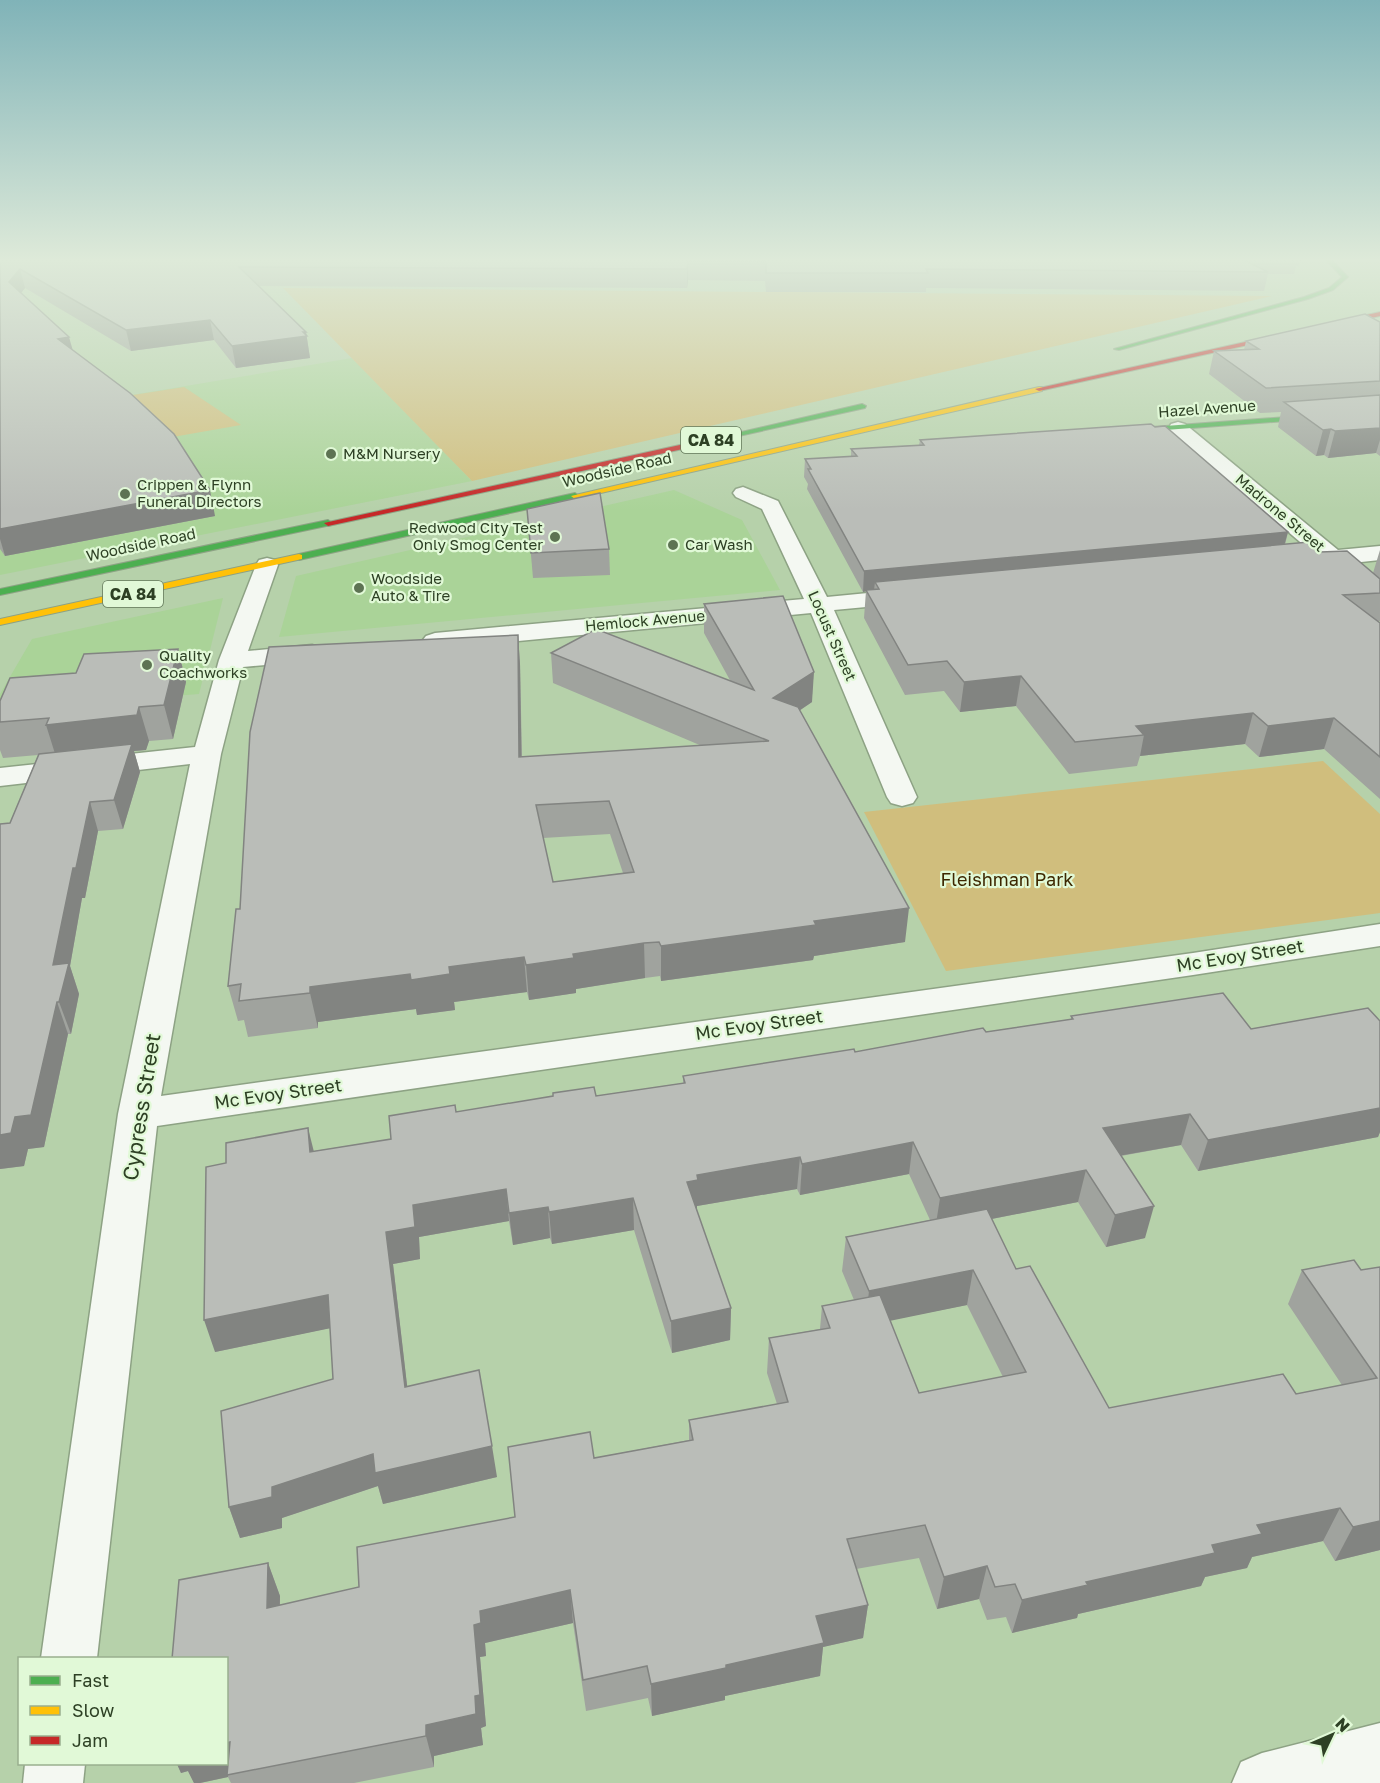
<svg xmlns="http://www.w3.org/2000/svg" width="1380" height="1783" viewBox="0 0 1380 1783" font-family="'Golos Text',sans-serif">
	<rect width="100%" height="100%" fill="#b6d1aa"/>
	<g fill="#aad398">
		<path d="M352,358L472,481L0,575V472L114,398Z"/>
		<path d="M674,490L742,520L780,590L279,637L296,576Z"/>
		<path d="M223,598L199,694L0,710V694L32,639Z"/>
	</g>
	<g fill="#d0be7d">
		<path d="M283,288L1272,296L472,481Z"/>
		<path d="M184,387L241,425L167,438L114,398Z"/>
		<path d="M1323,761L1380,814V913L946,971L864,812Z"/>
	</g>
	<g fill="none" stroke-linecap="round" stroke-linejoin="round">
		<g stroke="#8da284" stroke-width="3">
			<g id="street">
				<path d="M1178,422L1185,424L1338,550L1380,546V560L1352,563L1380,587V607L1372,605L1327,565L1307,567L1299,565L1296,560L1299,555L1313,553L1171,432L1169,428L1171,424Z"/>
				<path d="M743,487L778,501L827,597L909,589L917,591L921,596L917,601L909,603L834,610L917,797L913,803L902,806L891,803L887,797L811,613L435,649L426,646L422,641L426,636L435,633L804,599L762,509L736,497L733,493L736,489Z"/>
				<path d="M267,558L275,560L278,565L248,651L312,645L321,648L325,653L321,658L312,661L243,667L221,754L161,1096L1193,953L1380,924V946L1193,975L157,1126L97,1658H41L118,1114L190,764L0,786V768L195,747L219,660L256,565L259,560Z"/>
				<path d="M1380,1723V1783H1232L1241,1762L1262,1753Z"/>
				<path d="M25,1764H85L83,1783H23Z"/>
			</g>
		</g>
		<g stroke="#8da284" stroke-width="2">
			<g id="fast">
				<path d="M1326,260H1332L1348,277L1333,290L1308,299L1119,350L1114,349L1304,297L1329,288L1342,277Z"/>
				<path d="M862,404L866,406L865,408L689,447L685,445Z"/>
				<path d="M1380,410V414L1125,433L1121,431L1125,429Z"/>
				<path d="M575,493L579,496L578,498L299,560L294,557L299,554Z"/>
				<path d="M328,520L332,523L331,525L0,595V589Z"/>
			</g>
		</g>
		<g stroke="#8da284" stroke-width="2">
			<g id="slow">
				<path d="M1039,387H1042V391L575,499L571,496Z"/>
				<path d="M299,554L302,555V559L0,625V619Z"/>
			</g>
		</g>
		<g stroke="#8da284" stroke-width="2">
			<g id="jam">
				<path d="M1380,312V316L1039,391L1035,389Z"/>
				<path d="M689,443L693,445L692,447L328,526L324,523Z"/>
			</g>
		</g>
		<use href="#street" fill="#f4f8f2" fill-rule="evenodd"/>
		<use href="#fast" fill="#4caf50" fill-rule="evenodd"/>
		<use href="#slow" fill="#ffc107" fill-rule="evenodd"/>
		<use href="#jam" fill="#c62828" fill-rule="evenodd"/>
	</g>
	<g fill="#a0a39e" fill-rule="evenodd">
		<path d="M0,260H1301L1299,266H1296L1294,274H1268L1264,291L926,288V292H766L765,281L688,280L687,288L258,286L306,332L310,358L236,368L214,340L131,351L25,288L21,293L72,349L215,516L5,556L0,549Z"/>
		<path d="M1380,322V456L1376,453L1328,458L1324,455L1316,456L1278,427L1281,412L1260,413L1209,374L1214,351L1244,350L1246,341Z"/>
		<path d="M920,440L1288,532L1285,545L1320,552L1373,573L1380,550V621H1377L1380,623V799L1324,749L1259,757L1245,744L1140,756L1137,766L1069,774L1016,706L960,712L944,691L905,695L864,618L866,591L863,592L807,489L808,484L804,477L805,459L851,457V449L919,445Z"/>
		<path d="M527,509L609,549L610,575L533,578Z"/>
		<path d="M704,604L812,702L799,711L905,942L814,956L813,960L756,968L661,981L660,976L645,978L576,989V993L529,1000L527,992L454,1002L455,1010L417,1015L416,1009L318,1022V1028L248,1037L244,1020L238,1021L228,986L240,909L518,635L520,664L522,757L702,746L553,683L551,653L731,682L704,633ZM610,834L623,873L553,882L543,838Z"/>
		<path d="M178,649L186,682L173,739L149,741L146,750L134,751L140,772L123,829L98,831L85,898H82L70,966L79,994L71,1034H68L44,1147L28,1149L24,1166L0,1169V824L10,823L38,755L3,758L0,750V701L76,673Z"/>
		<path d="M1071,1016L1251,1029L1380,1021V1132L1378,1137L1198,1171L1181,1145L1121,1156L1145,1238L1106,1247L1078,1202L992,1219L1016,1269L1109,1408L1296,1394L1342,1385L1288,1304L1302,1270H1361L1380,1267V1550L1335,1561L1323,1541L1252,1557L1247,1568L1205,1577L1201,1586L1078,1614L1077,1618L1012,1633L1006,1617L987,1620L979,1599L937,1609L919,1558L856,1569L868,1605L863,1638L823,1647L820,1676L725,1696V1700L652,1716L648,1698L586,1711L573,1623L485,1643L486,1656L480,1657L486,1726L481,1728L483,1745L434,1756V1767L354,1783H231L228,1777L200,1783H194L188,1771L181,1773L177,1764H226L268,1563L280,1596V1605L359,1587L515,1517L594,1458L689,1440V1420L777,1404L767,1373L769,1338L820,1329L822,1306L854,1300L842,1271L846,1237L930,1220L909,1174L800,1195L797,1189L697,1206V1211L731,1308L730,1340L672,1353L634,1230L552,1244L550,1238L513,1245L509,1221L419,1237L420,1259L393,1264L407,1386L497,1477L383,1504L378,1486L282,1518V1528L240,1538L229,1507L333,1379L330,1328L215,1352L226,1163L314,1151L391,1139L456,1112L596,1096L683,1083V1076L855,1052L1071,1019ZM967,1305L1003,1377L919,1393L890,1320Z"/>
	</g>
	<g fill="#828481">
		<path d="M688,261V280L687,288V269Z"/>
		<path d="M20,269L25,288L15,301L9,282Z"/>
		<path d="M210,320L214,340L131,351L126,330Z"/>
		<path d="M306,332L310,358L236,368L232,346Z"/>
		<path d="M69,337L75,358L58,339Z"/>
		<path d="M1380,428V440L1376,453L1328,458L1335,431Z"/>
		<path d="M1331,429L1324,455L1316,456L1323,430Z"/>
		<path d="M210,490L215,516L5,556L0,539V529Z"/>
		<path d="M1288,532L1282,553L875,582L874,590L863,592L864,571Z"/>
		<path d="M518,635L520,664L522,789L519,757Z"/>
		<path d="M178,649L186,682L173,739L164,705Z"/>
		<path d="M814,672L812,702L772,729L773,698Z"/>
		<path d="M1021,676L1016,706L960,712L964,682Z"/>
		<path d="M139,707L149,741L146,750L134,751L140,772L123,829L114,800L57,760L46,725Z"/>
		<path d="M1253,713L1245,744L1140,756L1144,735L1136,726Z"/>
		<path d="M1334,718L1324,749L1259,757L1268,726Z"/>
		<path d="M90,802L98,831L85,898H82L70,966L79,994L71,1034L59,1002L53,965L73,868Z"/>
		<path d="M909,908L905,942L814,956L813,960L661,981V946L814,921Z"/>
		<path d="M644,943L645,978L576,989V993L529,1000L526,965L573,954Z"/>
		<path d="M524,957L527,992L454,1002L455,1010L417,1015L416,1009L318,1022V1028L310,993V987L449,967Z"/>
		<path d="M57,1002L68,1034L44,1147L28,1149L24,1166L0,1169V1135L15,1117Z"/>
		<path d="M1380,1108V1132L1378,1137L1198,1171L1208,1140Z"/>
		<path d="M1190,1114L1181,1145L1095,1160L1103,1128Z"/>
		<path d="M308,1128L316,1160L310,1152Z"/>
		<path d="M913,1142L909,1174L800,1195L802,1164Z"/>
		<path d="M800,1157L797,1189L697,1206V1212L687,1182L697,1175Z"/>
		<path d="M1086,1170L1078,1202L935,1230L940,1198Z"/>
		<path d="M506,1189L509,1221L419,1237L420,1259L393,1264L411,1419L405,1387L386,1232L413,1205Z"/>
		<path d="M633,1198L634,1230L552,1244L549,1212Z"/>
		<path d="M1154,1206L1145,1238L1106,1247L1115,1215Z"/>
		<path d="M548,1207L550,1238L513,1245L509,1213Z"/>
		<path d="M973,1270L967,1305L865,1326L869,1291Z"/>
		<path d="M328,1295L336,1327L215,1352L204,1320Z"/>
		<path d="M731,1308L730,1340L672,1353L671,1321Z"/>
		<path d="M492,1446L497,1477L383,1504L378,1486L282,1518V1528L240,1538L229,1507L272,1487L373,1454Z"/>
		<path d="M1340,1508L1323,1541L1252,1557L1247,1568L1205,1577L1201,1586L1078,1614L1077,1618L1012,1633L1022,1600L1212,1545L1257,1525Z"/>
		<path d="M1380,1521V1550L1335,1561L1353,1527Z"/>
		<path d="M268,1563L280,1596L279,1640L267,1608Z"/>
		<path d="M987,1566L979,1599L937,1609L944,1577Z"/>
		<path d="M570,1590L573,1623L485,1643L486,1656L480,1657L486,1726L481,1728L483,1745L434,1756V1767L426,1736V1725L475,1696L474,1625L480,1611Z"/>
		<path d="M868,1605L863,1638L823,1647L820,1676L725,1696V1700L652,1716L651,1684L726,1665L816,1616Z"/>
		<path d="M230,1742L228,1777L200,1783H194L188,1771L181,1773L177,1764H226V1743Z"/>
	</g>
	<g fill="#babdb8" stroke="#828481" stroke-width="1.5" fill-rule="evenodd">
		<path d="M0,260H1244L1268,272L926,269L928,273H766V262L688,261L687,269L239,267L306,332H303L307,336L232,346L210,320L126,330L20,269L9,282L69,337L58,339L130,393L174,434L210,490L0,529Z"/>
		<path d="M1365,314L1380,322V381L1266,388L1214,351L1259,349L1246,341Z"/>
		<path d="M1380,395V428L1335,431L1331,429L1323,430L1284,402Z"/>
		<path d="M1151,424L1155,427L1165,426L1288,532L864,571L808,469H811L805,459L857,456L851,449L924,445L920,440Z"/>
		<path d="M600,493L609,549L531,553L527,509Z"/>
		<path d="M1309,542L1320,552L1347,551L1380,579V593L1343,595L1380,623V757L1334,718L1268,726L1253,713L1136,726L1144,735L1075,742L1021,676L964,682L947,661L908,665L866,590L879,589L875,582Z"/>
		<path d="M783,596L814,672L773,698L798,707L909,908L814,921L816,925L757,933L661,946L659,942L644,943L573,954L574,958L526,965L524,957L449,967L450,974L411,980L410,974L310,987V993L239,1001L241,984L228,986L236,909H240L250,732L269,647L518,635L519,757L769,741L551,653L596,629L754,690L704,604ZM609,801L634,872L553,882L536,805Z"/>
		<path d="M178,649L164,705L139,707L137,715L46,725L49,718L0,722V701L10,678L76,673L84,654Z"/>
		<path d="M132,744L114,800L90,802L76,868H73L53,965L69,963L59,1002H57L31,1115L15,1117L11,1133L0,1135V824L10,823L39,754Z"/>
		<path d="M1223,993L1251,1029L1368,1008L1380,1021V1108L1208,1140L1190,1114L1103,1128L1154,1206L1115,1215L1086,1170L940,1198L913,1142L802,1164L800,1157L697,1175L698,1180L687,1182L731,1308L671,1321L633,1198L549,1212L548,1207L509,1213L506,1189L413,1205L415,1227L386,1232L405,1387L479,1370L492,1446L375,1473L373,1454L272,1487V1497L229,1507L221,1411L333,1379L328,1295L204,1320L206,1167L226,1163V1143L308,1128L310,1152L391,1139L389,1116L455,1105L456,1112L553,1096V1093L594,1087L596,1096L685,1083L683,1076L854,1049L855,1052L983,1028L986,1032L1073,1019L1071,1016Z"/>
		<path d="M987,1209L1016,1269L1030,1266L1109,1408L1283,1374L1296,1394L1377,1378L1302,1270L1354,1260L1361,1270L1380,1267V1521L1353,1527L1340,1508L1257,1525L1262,1534L1212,1545L1215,1553L1086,1582L1088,1585L1022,1600L1015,1584L995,1587L987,1566L944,1577L925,1525L847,1539L868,1605L816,1616L824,1643L726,1665V1668L651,1684L647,1666L583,1680L570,1590L480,1611L481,1623L474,1625L480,1695L475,1696L476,1714L426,1725V1736L227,1775L230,1742L226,1743V1659H172L179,1580L268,1563L267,1608L359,1587L357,1547L515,1517L508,1447L590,1432L594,1458L693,1440L689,1420L788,1402L769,1338L830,1328L822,1306L880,1295L919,1393L1026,1372L973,1270L869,1291L846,1237Z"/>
	</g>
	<linearGradient id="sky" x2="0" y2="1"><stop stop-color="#80b3b8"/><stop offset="0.51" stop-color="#deead9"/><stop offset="1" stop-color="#deead9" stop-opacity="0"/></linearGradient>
	<rect width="1380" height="510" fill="url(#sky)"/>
	<g fill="#5d7353" stroke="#e1f9d7" stroke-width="2">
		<circle cx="331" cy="454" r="6"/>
		<circle cx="125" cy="494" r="6"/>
		<circle cx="555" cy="537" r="6"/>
		<circle cx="673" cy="545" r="6"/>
		<circle cx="359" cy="588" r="6"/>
		<circle cx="147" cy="665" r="6"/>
	</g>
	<g text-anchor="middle" stroke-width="4.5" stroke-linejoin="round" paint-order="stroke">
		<g font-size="15" fill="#2d4024" stroke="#e1f9d7">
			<text transform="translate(1207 409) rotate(-4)" y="5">Hazel Avenue</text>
			<text transform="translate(617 470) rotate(-13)" y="5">Woodside Road</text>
			<text transform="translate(1280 513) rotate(40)" y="5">Madrone Street</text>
			<text transform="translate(141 545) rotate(-12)" y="5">Woodside Road</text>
			<text transform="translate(645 621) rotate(-5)" y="5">Hemlock Avenue</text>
			<text transform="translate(832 636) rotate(66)" y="5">Locust Street</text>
		</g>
		<g font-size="15" fill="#2d4024" stroke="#e1f9d7" text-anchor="start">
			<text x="343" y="459">M&amp;M Nursery</text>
			<text x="137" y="490">Crippen &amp; Flynn<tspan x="137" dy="17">Funeral Directors</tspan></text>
			<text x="543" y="533" text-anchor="end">Redwood City Test<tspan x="543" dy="17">Only Smog Center</tspan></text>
			<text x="685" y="550">Car Wash</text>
			<text x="371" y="584">Woodside<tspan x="371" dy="17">Auto &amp; Tire</tspan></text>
			<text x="159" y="661">Quality<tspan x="159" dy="17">Coachworks</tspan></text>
		</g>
		<g fill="#e1f9d7" stroke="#63785a" stroke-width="1.5">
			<rect x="681" y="427" width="60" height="26" rx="4.5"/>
			<rect x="103" y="581" width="60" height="26" rx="4.5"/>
		</g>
		<g font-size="16" font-weight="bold" fill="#2d4024">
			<text x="711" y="446">CA 84</text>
			<text x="133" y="600">CA 84</text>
		</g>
		<g font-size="18" fill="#3d2700" stroke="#e1f9d7">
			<text x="1007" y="886">Fleishman Park</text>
		</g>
		<g font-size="18" fill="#2d4024" stroke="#e1f9d7">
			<text transform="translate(1240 956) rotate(-9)" y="6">Mc Evoy Street</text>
			<text transform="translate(759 1025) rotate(-8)" y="6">Mc Evoy Street</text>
			<text transform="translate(278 1094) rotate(-8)" y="6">Mc Evoy Street</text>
		</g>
		<g font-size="21" fill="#2d4024" stroke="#e1f9d7">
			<text transform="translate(142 1107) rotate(-81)" y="7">Cypress Street</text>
		</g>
	</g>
	<rect x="18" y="1657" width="210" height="108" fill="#e1f9d7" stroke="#99af8f" stroke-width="1.5"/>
	<rect x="30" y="1676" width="30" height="9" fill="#4caf50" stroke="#99af8f" stroke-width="1.5"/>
	<text x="72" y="1687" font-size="18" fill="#2d4024">Fast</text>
	<rect x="30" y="1706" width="30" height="9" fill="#ffc107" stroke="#99af8f" stroke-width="1.5"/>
	<text x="72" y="1717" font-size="18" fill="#2d4024">Slow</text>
	<rect x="30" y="1736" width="30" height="9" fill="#c62828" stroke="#99af8f" stroke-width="1.5"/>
	<text x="72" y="1747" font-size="18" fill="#2d4024">Jam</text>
	<g transform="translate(1332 1735) rotate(46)" stroke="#e1f9d7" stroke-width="4.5" paint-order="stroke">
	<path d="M0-4.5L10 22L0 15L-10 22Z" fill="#2d4024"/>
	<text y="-9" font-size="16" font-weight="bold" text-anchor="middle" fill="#2d4024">N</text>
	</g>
</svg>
